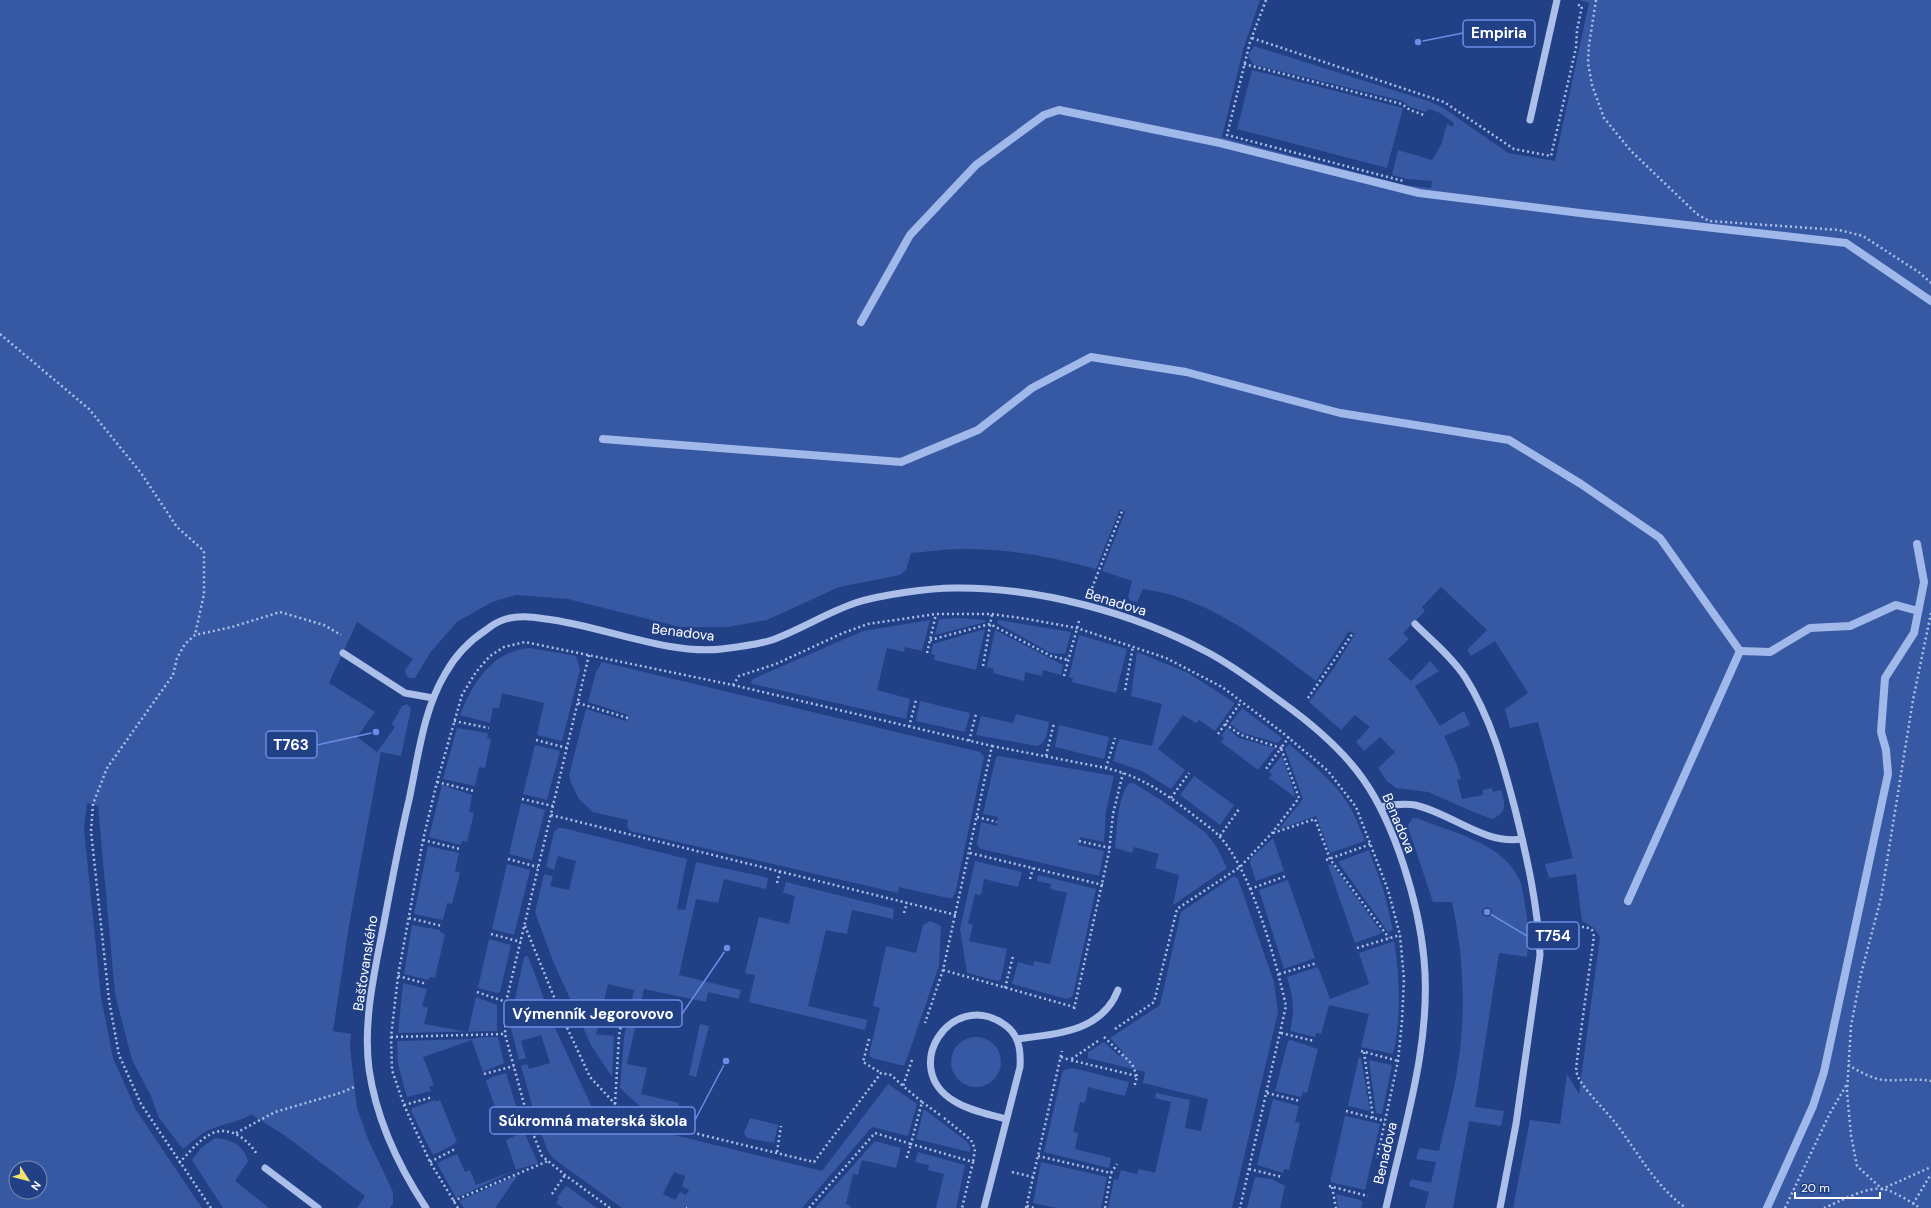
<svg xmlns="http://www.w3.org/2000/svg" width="1931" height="1208" viewBox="0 0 1931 1208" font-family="'DM Sans',sans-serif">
	<rect width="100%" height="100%" fill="#224085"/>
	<g fill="#3758a2" fill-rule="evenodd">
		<path d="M0,0H1260L1243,50L1222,137L1404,185L1431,188L1432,181L1407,179L1392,175L1398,150L1432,160L1441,145L1447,124L1453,127L1454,123L1440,113L1430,109L1425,112L1408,106L1403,101L1254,65L1248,56L1254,46L1428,101L1442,107L1508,153L1555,161L1589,3L1579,0H1931V1208H1513L1530,1120L1560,1124L1567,1074L1579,1094L1600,937L1594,928L1582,921L1576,874L1549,878L1545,864L1573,858L1538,722L1510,728L1505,709L1528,693L1495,641L1471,656L1467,650L1487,630L1441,587L1422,607L1425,611L1403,633L1409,639L1388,659L1411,681L1430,661L1439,671L1415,686L1440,726L1464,711L1470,725L1444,736L1457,765L1461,779L1457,780L1462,799L1483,795V790L1492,788L1493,792L1501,790C1505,804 1508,813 1492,819L1471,811L1428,792L1396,788L1387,781L1378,768L1395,752L1380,737L1364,751L1356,742L1370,727L1355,715L1341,730L1309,702L1334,668L1355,634L1349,631L1316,681C1264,642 1210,598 1143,589L1137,602L1131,601L1128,597L1132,581L1102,571L1125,512L1120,509L1096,569C1052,557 1005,548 960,549C943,549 927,552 911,553L906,570L900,575L839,587L767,620L728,627H680L568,599L516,595L492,602L457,622L430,653L415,678H409L406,675L405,670L413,659L357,622L329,683L375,712L357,737L377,752L395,727L392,724L402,706L407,704L411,709L401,756L381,752L349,925L333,1031L351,1034L350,1047L357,1108L368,1139L393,1192V1203L390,1208H357L365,1196L287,1137L251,1114C241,1122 229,1122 217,1127C203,1131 194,1140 183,1149L159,1118L151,1096L132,1060L115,994L98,806L87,803L84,829L101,997L113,1058L136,1110L202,1208H0ZM16,1168H40V1192H16Z"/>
		<path d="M1252,70L1403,108L1387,168L1237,129Z"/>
		<path d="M959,618L984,620L986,622L935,635L939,619Z"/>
		<path d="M930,620L922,651L905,647L904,652L887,648L877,690L910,699L906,719L753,684L751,682L753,679L863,631Z"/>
		<path d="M998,620L1071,632L1065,654L1051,653L997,623Z"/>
		<path d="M985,629L976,670L934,660L935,655L931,654L933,644Z"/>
		<path d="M995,630L1063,665L1061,675L1043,670L1042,676L1025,672L1024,681L993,673L994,669L987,667Z"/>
		<path d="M1079,635L1127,649L1116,693L1072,682L1073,678L1069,677Z"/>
		<path d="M530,648L576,656L580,670L562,741L537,735L544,703L502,693L499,708H493L490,723L460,715C472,684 493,650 530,648Z"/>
		<path d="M1137,652L1188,673L1235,703L1215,731L1199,720L1196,723L1183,715L1158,749L1185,770L1171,789L1142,771L1113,761L1119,739L1152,746L1162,704L1131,696Z"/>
		<path d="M602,662L980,752L984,757L955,894L952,898H948L899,887L898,893L630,831L627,826L628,820L593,812L579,799L571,783L569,775L586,709L626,721L628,715L588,702L596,672Z"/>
		<path d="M920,701L970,713L965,732L916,721Z"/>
		<path d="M1242,708L1282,738L1278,743L1243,733L1230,724Z"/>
		<path d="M1016,714L1049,722C1047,731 1047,744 1037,746L976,735L981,716L1013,723Z"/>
		<path d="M1059,725L1109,737L1104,759L1055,747Z"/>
		<path d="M457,728L488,733L487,738L491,739L485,768L479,767L475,786L443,779Z"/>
		<path d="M1227,728L1239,738L1275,748L1258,770L1221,742L1224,738L1221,736Z"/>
		<path d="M1289,744C1311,764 1337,783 1351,809C1357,819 1360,830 1365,841L1330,853L1316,816L1279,829L1303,799L1285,749Z"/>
		<path d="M535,745L560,751L547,800L523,794Z"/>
		<path d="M1282,755L1296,798L1269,778L1272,774L1269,772Z"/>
		<path d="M999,756L1114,776L1106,811L1104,842L1080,837L1078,845L1104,851L1099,876L981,849L977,845L981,822L997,826L998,817L983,814L996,757Z"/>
		<path d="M1194,776L1234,805L1220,825L1180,795Z"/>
		<path d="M1130,783H1133L1161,800L1205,832L1216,846L1227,868L1173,905L1179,875L1155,868L1159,854L1134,847L1132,853L1115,848C1117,832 1117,794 1130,783Z"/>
		<path d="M442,785L472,795L469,812L474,813L467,842L462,841L461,845L429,837Z"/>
		<path d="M521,803L545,810L532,860L509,854Z"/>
		<path d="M1413,818H1417C1451,833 1501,841 1519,879C1522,885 1523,893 1524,899C1528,919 1529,937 1527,957L1499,953L1475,1107L1504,1111L1501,1126L1469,1121L1453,1208H1425L1429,1192L1409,1186L1411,1179L1431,1183L1436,1162L1416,1159L1419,1148L1439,1151C1446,1120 1455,1089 1459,1058C1466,1005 1463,954 1452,902H1433L1409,830L1408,825Z"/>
		<path d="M558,828H563L687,859L677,909L685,910L696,862L768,878L766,889L724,879L718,903L696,899L679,975L741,990L739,999L708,992L706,1002L644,989L638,1017L629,1014L634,990L608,984L596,1034L614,1036L612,1077L591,1045L553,961L535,912L544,874L553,876L550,886L569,890L576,861L558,856L554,870L546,867L554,832Z"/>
		<path d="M1273,838L1284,871L1256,881L1250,863L1251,858Z"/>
		<path d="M428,846L459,853L455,871L460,873L452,904L447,903L443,920L414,914Z"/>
		<path d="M1369,850L1384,892L1393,930L1388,932L1338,862Z"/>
		<path d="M975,861L1022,872L1018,887L984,879L981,895L975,894L968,923L973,925L969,941L1007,949L1001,979L998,981L967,973L960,929Z"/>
		<path d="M507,864L530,870L514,935L492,929Z"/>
		<path d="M1332,864L1382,933L1355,943L1328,865Z"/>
		<path d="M1038,875L1096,889L1073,995L1070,998L1066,999L1012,984L1018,962L1033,966L1034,961L1050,964L1067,893L1050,889L1051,884L1037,881Z"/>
		<path d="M1234,876L1238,879L1274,982L1278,1012L1232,1208H1108L1114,1179L1118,1180L1121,1170L1137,1174L1139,1169L1155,1173L1171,1102L1155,1098L1156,1093L1190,1100L1185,1128L1201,1131L1208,1099L1143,1083L1145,1072L1088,1058V1052L1104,1042L1119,1056L1123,1052L1110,1038L1160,1005L1181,912Z"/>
		<path d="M1288,880L1315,958L1284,969L1259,890Z"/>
		<path d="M786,882L894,909L893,919L852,910L847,934L826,930L808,1006L867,1020L865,1030L749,1002L755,975L745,973L759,917L789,924L795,896L783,893Z"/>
		<path d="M930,921L941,926L939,966L906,1061L904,1065H900L872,1058L869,1055L880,1008L873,1006L886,946L916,953L923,925Z"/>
		<path d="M412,925L440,930V932L445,934L435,978L430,977L428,980L404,974Z"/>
		<path d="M489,939L511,945L500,992L497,993L478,988Z"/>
		<path d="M1394,941C1400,973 1401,1023 1393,1054L1361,1047L1369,1014L1329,1005L1321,1034L1316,1033L1315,1037L1290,1031C1295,1012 1293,995 1287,977L1318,967L1330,999L1369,984L1359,953Z"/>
		<path d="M526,956H528L554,1026L596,1116L822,1171L888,1084L917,1104L908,1136L872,1127L802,1208H622L554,1159L548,1151L538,1126L521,1066L527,1064L529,1069L550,1063L541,1035L521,1041L526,1058L519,1060L511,1028L512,1013L524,957ZM674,1172L685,1176L682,1186L689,1190L686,1195L680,1192L675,1200L663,1194Z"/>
		<path d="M403,983L427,989L422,1006L428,1008L424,1024L468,1032L476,997L497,1005V1031L398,1033Z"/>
		<path d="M628,1020L636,1023L627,1064L647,1068L641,1094L679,1103L676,1119L644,1110L620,1088L624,1037Z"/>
		<path d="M700,1024L709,1026L696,1077L689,1075Z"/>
		<circle cx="976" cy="1062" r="25"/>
		<path d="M483,1037H498L504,1063L483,1072L472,1040L423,1057L434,1085L429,1087L431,1091L407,1097L398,1064L397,1041L473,1039Z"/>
		<path d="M1291,1040L1318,1049L1307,1093L1303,1092L1301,1097L1275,1091L1288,1041Z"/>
		<path d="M1359,1057L1361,1058L1370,1111L1348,1106Z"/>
		<path d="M1369,1060L1392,1065L1382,1114L1376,1113Z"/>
		<path d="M1073,1068L1129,1082L1125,1096L1088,1087L1085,1103L1080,1102L1073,1132L1078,1133L1075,1149L1111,1158L1109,1168L1044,1152L1062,1073L1064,1070Z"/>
		<path d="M506,1073L521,1122L508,1126L503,1130L486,1081L492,1077Z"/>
		<path d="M1273,1099L1299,1106L1295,1122L1300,1123L1289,1170L1284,1169L1283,1173L1257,1165Z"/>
		<path d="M435,1100L436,1102L440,1100L457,1142L453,1144V1145L433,1155L411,1111L412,1108Z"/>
		<path d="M924,1109L966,1141L970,1146V1152L916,1139Z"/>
		<path d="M1345,1116L1380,1124L1365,1190L1330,1182Z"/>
		<path d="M750,1118L778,1125L774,1143L747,1138L744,1133Z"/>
		<path d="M524,1132L538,1163L516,1170L456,1198L437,1163L457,1154L465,1172L470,1170L476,1185L516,1170L506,1140Z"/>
		<path d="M215,1138C230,1139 244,1145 248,1161L235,1181L269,1208H223L192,1160L201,1148Z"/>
		<path d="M875,1141L901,1148L896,1168L862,1160L858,1175L853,1174L846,1204L851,1206L850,1208H815Z"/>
		<path d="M918,1152L965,1165L956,1208H936L944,1174L928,1170L929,1165L915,1162Z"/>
		<path d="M1041,1162L1107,1177L1101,1208H1056L1033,1203Z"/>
		<path d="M518,1175L495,1208H464L459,1201Z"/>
		<path d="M1255,1177L1272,1179L1285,1186L1280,1208H1247Z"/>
		<path d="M566,1186L568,1187L597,1208H563L556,1203L559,1199L557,1198Z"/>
		<path d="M1336,1194L1360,1200L1363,1202L1361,1208H1338Z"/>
	</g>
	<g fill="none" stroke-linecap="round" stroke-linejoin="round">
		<g stroke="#a0b8ea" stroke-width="8">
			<path d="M861,322L910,235L976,165L1044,115L1059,110L1220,143L1419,193L1580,213L1846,243L1931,301"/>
			<path d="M603,439L901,462L978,430L1032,388L1091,357L1186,372L1340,413L1509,440L1581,484L1660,538L1740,651"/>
			<path d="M1740,651L1770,652L1810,628L1850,626L1896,605L1918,611"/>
			<path d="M1628,901L1740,651"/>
			<path d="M1767,1208L1813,1106L1824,1072L1888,774L1886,750L1881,732L1885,678L1914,633L1924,582L1917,544"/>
		</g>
		<g stroke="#acbfe9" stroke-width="2.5" stroke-dasharray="2 3" stroke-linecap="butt">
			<path d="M1266,0L1250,42L1227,135L1403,181"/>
			<path d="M1596,0L1589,45L1588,63L1592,85L1604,118L1631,151L1697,214L1709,221L1839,230L1863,236L1920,273L1931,283"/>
			<path d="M1252,38L1444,102L1514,149L1551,156L1576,48L1577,30L1582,6L1575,4"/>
			<path d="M1244,64L1402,104L1410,110L1424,115"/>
			<path d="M0,334L89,409L141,473L177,527L204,551V594L195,635"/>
			<path d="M1092,588L1122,511"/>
			<path d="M1931,613L1913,700L1881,898L1861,974L1851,1026L1847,1092L1851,1135L1857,1166L1882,1189L1931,1167"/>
			<path d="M930,640L990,624L1051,656L1068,660"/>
			<path d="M927,653L936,614"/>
			<path d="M589,655L506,1002L505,1034L530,1126L542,1156L565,1175L610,1208"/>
			<path d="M983,666L992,614"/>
			<path d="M1064,676L1079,621"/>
			<path d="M733,685L992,746L943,970L925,1023"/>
			<path d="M1125,690L1133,646"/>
			<path d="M1308,698L1353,633"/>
			<path d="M578,703L628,718"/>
			<path d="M454,721L489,728"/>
			<path d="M1225,724L1241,735L1281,748L1266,769"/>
			<path d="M909,727L916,700"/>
			<path d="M1218,734L1241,702"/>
			<path d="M536,740L567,748"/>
			<path d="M969,741L976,714"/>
			<path d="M992,746L1106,768C1143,777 1166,794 1196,817C1203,823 1213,829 1219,836C1251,869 1276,961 1286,1006L1240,1208"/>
			<path d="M1046,756L1054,723"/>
			<path d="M1106,768L1115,738"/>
			<path d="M437,782L474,791"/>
			<path d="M1171,798L1189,773"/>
			<path d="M522,799L553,806"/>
			<path d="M551,815L956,915"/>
			<path d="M977,817L997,822"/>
			<path d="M1273,833L1315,819L1330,859L1389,938"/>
			<path d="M1220,836L1239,809"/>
			<path d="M423,840L460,849"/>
			<path d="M1079,841L1110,848"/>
			<path d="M970,853L1103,885"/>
			<path d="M508,859L538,867"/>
			<path d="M1326,860L1371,844"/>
			<path d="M1030,879L1033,868"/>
			<path d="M777,883L780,871"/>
			<path d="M1250,889L1286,876"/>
			<path d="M904,913L907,903"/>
			<path d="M409,918L442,926"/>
			<path d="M525,926L563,1019L590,1077L618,1107L640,1120L814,1162L881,1073L891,1075L903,1086"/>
			<path d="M1557,927H1586L1592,930L1594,936L1577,1060L1576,1071L1578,1077C1588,1095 1605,1109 1617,1125C1639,1154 1656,1187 1686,1208"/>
			<path d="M491,934L521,942"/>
			<path d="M1357,948L1400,935"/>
			<path d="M943,970L1074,1007"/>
			<path d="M1279,974L1317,963"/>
			<path d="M398,976L427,984"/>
			<path d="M1005,988L1013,956"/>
			<path d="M477,992L506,1002"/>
			<path d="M1074,1009L1109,852L1113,814L1123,773"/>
			<path d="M1115,1029L1154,1002L1177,909L1240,867L1272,833L1299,798L1281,748L1289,737"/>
			<path d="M1281,1033L1314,1041"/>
			<path d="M391,1037L505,1034"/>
			<path d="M1104,1037L1132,1064L1137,1076"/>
			<path d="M869,1039L863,1062L881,1073"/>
			<path d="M1098,1041L1070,1060L1137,1076L1134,1088"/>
			<path d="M1361,1051L1398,1061"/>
			<path d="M1364,1052L1373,1118"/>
			<path d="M1061,1057L1070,1060"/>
			<path d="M912,1060L903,1086L922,1102L911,1144L973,1162L962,1208"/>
			<path d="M1848,1065C1859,1071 1870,1078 1883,1080C1899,1081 1915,1078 1931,1081"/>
			<path d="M484,1074L514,1066"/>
			<path d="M1267,1093L1300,1101"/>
			<path d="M922,1102L940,1115"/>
			<path d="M615,1104L619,1036L623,1014L637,1019"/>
			<path d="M404,1105L433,1097"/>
			<path d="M1346,1111L1385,1121"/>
			<path d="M944,1118L971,1140L975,1149L973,1162H974"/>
			<path d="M686,1131L689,1112"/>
			<path d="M236,1133L275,1112L340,1093L354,1087"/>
			<path d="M504,1133L530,1126"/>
			<path d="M777,1152L781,1126"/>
			<path d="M1038,1156L1111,1173L1117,1164"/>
			<path d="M430,1162L455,1149"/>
			<path d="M179,1163C188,1154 198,1141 209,1135C227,1124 247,1138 256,1153"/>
			<path d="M1249,1169L1282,1177"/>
			<path d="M1012,1172L1033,1177"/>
			<path d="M1329,1186L1368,1196"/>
			<path d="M1332,1187L1336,1208"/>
			<path d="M552,1194L565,1175"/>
			<path d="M453,1201L548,1161"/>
			<path d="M1913,1204L1931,1174"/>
			<path d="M1027,1206L1034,1208"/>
			<path d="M211,1208L141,1104L119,1055L109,1000L91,831L93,804L107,768L173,675L177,658L185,644L195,635L232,627L280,612L324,625L341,635"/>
			<path d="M458,1208L430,1162L404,1105L392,1070L391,1037L398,976L423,840L437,782L462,695L476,672L490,656L504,647L525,642L733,685L739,676L776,664L843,633L868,624L936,614H992L1027,619L1077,628L1166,658L1222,687L1283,733L1328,771L1356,807L1388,890L1400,935L1404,979L1402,1021L1398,1061L1377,1158"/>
			<path d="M686,1208H687"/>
			<path d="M809,1208L875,1133L911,1144L906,1160"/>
			<path d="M1026,1208L1062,1051"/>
			<path d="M1105,1208L1111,1173"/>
			<path d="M1785,1208L1830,1113L1847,1084"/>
			<path d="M1824,1208C1839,1202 1867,1186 1883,1189C1896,1192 1909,1201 1920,1208"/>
		</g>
		<g stroke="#acbfe9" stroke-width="7">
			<path d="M1530,120L1557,0"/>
			<path d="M1415,624C1432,641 1452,657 1465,677C1491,718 1503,763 1515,809C1527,857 1538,906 1540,955L1516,1124L1500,1208"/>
			<path d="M343,653L405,693L433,698"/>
			<path d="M1381,807C1392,805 1403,803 1415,805C1451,813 1484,845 1522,839"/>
			<path d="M1017,1039C1056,1034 1102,1032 1118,990"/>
			<path d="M265,1168L318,1208"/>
			<path d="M426,1208C399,1167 376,1118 369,1069C363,1022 374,974 383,928C391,885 399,842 409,800C418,758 423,711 445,674C455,656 469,641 486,630C491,626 497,622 503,620C519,614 537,618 553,620C607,628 669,655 722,649C738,647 756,645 772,640C800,630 826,613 855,603C879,595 929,588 955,588C1038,587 1134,613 1207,652C1234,666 1258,685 1283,703C1312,724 1342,749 1363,779C1395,824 1419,904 1424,959C1432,1043 1404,1127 1386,1208"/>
			<path d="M984,1208L1020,1067C1021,1049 1019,1033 1002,1023C951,990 899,1068 954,1101C970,1111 989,1114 1006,1119"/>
		</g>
	</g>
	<g text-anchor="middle" stroke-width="3" stroke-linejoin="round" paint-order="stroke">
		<g font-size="14" fill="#fff" stroke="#224085">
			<text transform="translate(1116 602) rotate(17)" y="5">Benadova</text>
			<text transform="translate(683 632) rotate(7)" y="5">Benadova</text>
			<text transform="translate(1399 823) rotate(67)" y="5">Benadova</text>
			<text transform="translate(365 963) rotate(-81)" y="5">Bašťovanského</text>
			<text transform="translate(1385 1153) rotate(-77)" y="5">Benadova</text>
		</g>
	</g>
	<path fill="none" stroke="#6c8ce6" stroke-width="1.5" d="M1418 42L1463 33M376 732L317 745M1487 912L1527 936M727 948L682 1014M726 1061L695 1120"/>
	<g fill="#6c8ce6" stroke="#224085" stroke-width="1.5">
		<circle cx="1418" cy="42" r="4"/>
		<circle cx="376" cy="732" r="4"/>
		<circle cx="1487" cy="912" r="4"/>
		<circle cx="727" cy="948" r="4"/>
		<circle cx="726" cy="1061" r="4"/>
	</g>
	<g fill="#224085" stroke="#6c8ce6" stroke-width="1.5">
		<rect x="1463" y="20" width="72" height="27" rx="4"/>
		<rect x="266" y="731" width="51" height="27" rx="4"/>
		<rect x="1527" y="922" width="52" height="27" rx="4"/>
		<rect x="504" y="1000" width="178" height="27" rx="4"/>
		<rect x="490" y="1107" width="205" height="27" rx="4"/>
	</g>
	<g font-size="15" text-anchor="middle" font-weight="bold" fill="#fff">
		<text x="1499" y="38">Empiria</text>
		<text x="291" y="750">T763</text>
		<text x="1553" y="941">T754</text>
		<text x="593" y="1019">Výmenník Jegorovovo</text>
		<text x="593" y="1126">Súkromná materská škola</text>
	</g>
	<g transform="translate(28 1180) rotate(126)"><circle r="19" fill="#224085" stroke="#7a8cb6"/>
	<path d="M0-3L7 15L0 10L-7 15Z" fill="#f4e06e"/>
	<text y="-6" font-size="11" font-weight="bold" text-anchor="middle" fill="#ffffff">N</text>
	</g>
	<path d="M1795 1192v6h85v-6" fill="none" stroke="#ffffff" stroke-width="2"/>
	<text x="1801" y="1192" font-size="12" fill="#ffffff" stroke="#224085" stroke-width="3" paint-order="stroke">20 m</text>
</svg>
